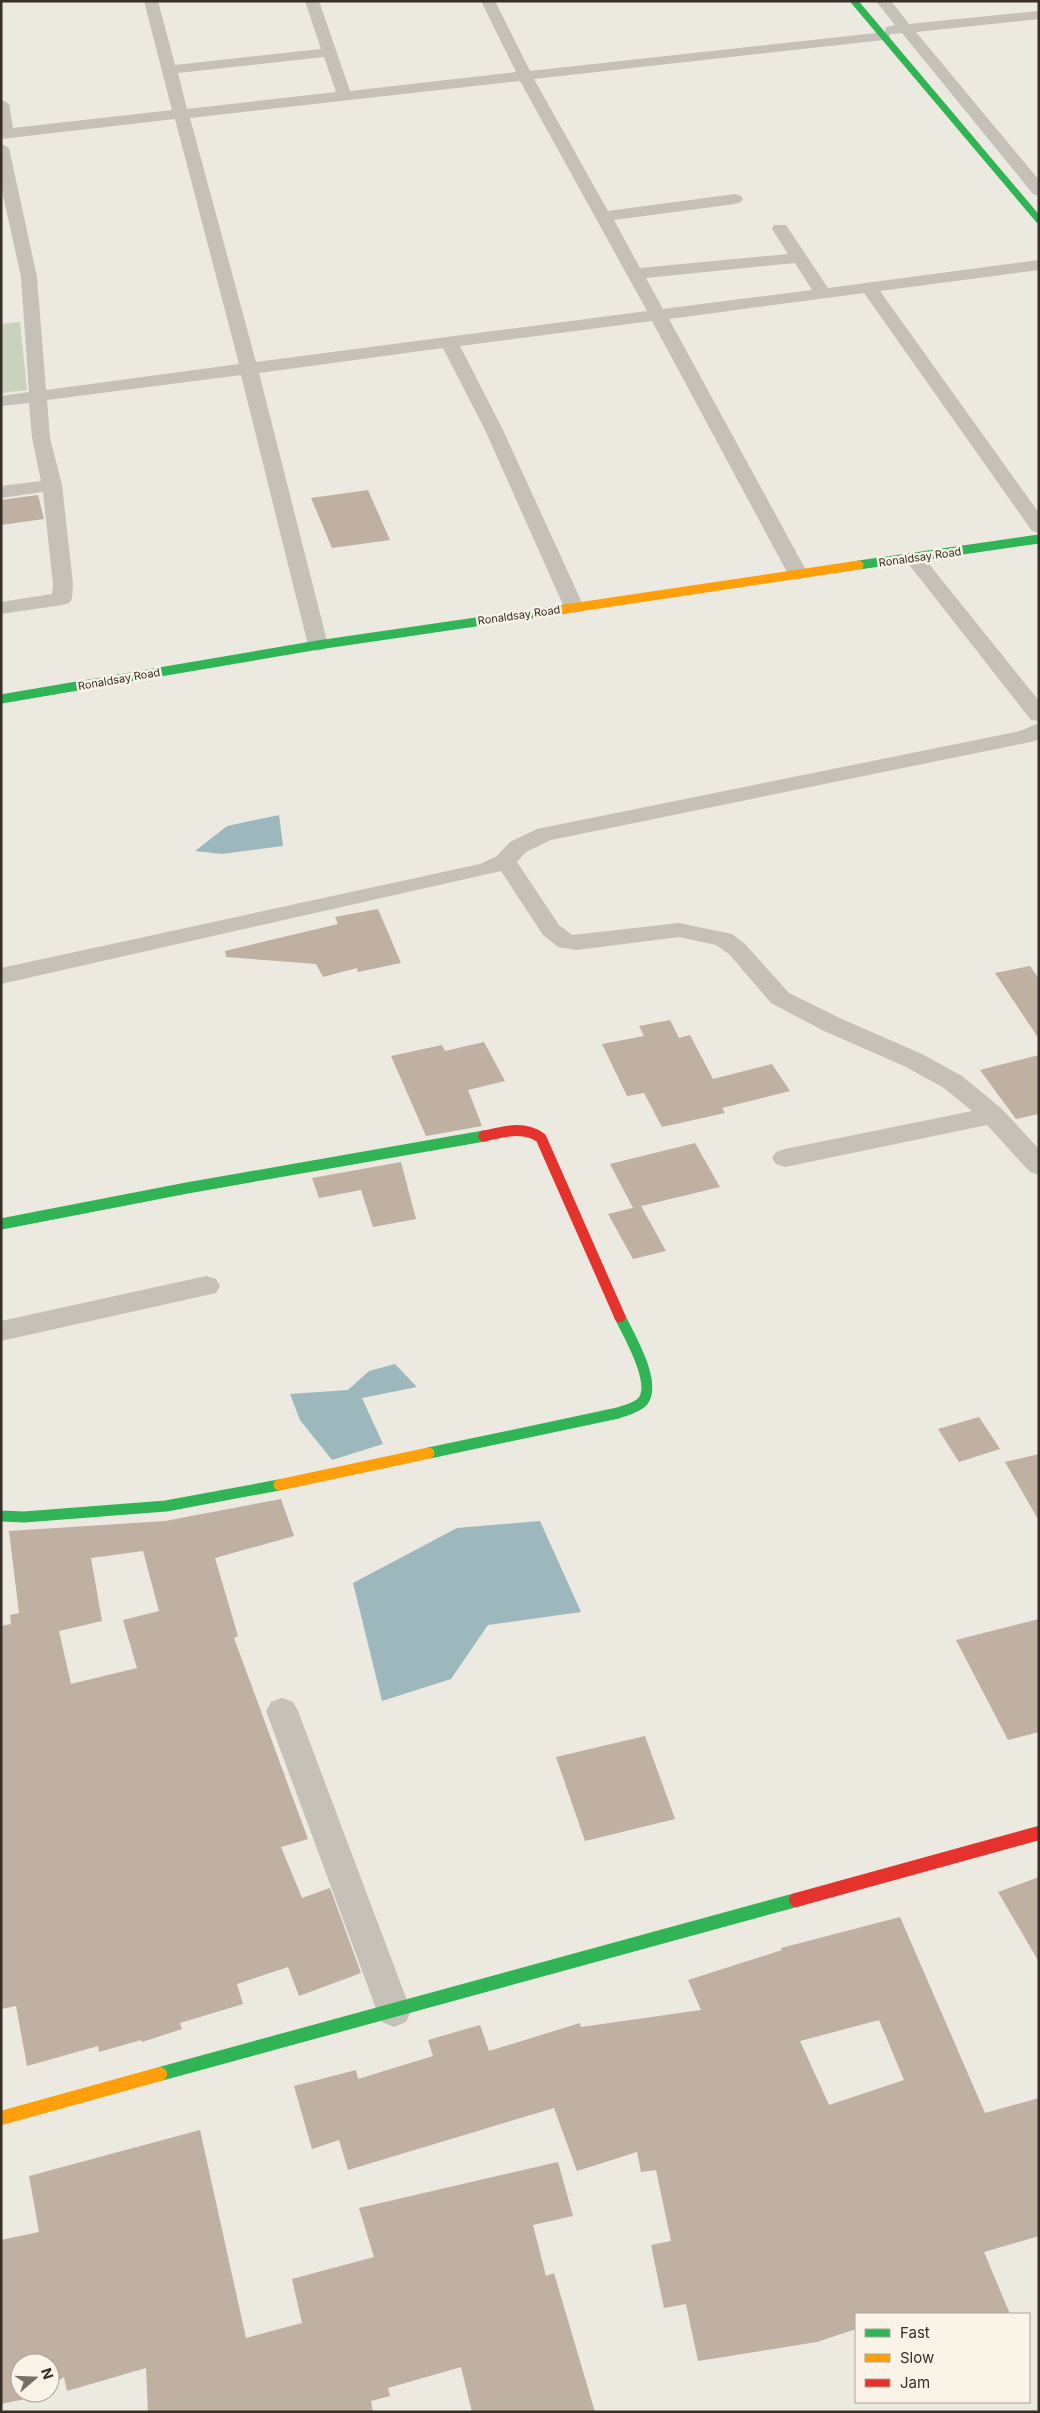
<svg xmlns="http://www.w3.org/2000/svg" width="1040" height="2413" viewBox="0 0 1040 2413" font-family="Inter,sans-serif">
	<rect width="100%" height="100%" fill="#ece9e0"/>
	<path fill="#c9d2ba" d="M20,322L27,390L1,393V324Z"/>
	<g fill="#9cb8bd">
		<path d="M279,815L283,846L222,854L195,851L227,826Z"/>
		<path d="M395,1364L417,1387L362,1398L383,1444L332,1460L300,1420L290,1394L348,1390L369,1371Z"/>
		<path d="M540,1521L581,1612L488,1625L451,1679L382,1701L353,1583L457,1528Z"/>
	</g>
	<g fill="#bfb0a2" fill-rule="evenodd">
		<path d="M368,490L390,540L332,548L311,498Z"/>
		<path d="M38,495L44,519L1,525V500Z"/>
		<path d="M378,909L401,963L358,972L357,968L323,977L316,964L226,957L225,951L338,924L335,917Z"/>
		<path d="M1030,966L1039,979V1039L995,973Z"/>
		<path d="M670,1020L679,1038L690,1035L713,1079L772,1064L790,1091L722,1108L725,1113L662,1127L644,1093L627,1096L602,1044L644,1036L639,1026Z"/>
		<path d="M484,1042L505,1081L468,1090L482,1126L426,1136L391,1056L442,1045L445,1051Z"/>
		<path d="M1039,1055V1114L1016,1119L980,1070Z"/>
		<path d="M695,1143L720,1187L633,1208L610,1164Z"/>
		<path d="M401,1162L416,1219L373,1227L361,1190L319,1198L312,1178Z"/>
		<path d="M641,1206L666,1251L633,1259L608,1214Z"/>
		<path d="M979,1417L1000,1449L959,1462L938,1429Z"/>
		<path d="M1039,1454V1521L1005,1462Z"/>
		<path d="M281,1499L294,1536L215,1558L238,1636L234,1638L308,1839L281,1847L302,1898L330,1888L361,1973L299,1996L288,1967L237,1984L243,2004L180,2023L182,2029L142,2042L141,2040L99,2052L98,2046L27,2066L16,2006L1,2009V1626L11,1624L10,1615L19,1613L9,1531L165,1521ZM143,1551L159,1611L123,1620L137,1668L71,1684L59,1631L102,1621L91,1558Z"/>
		<path d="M1039,1619V1732L1008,1740L956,1640Z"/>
		<path d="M645,1736L675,1819L585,1841L556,1757Z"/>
		<path d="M1039,1877V1962L998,1892Z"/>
		<path d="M900,1917L985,2113L1039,2098V2236L984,2252L1010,2314H856V2329L817,2342L698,2361L686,2304L664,2308L651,2245L671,2241L656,2170L641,2172L637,2152L577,2171L554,2108L348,2170L339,2140L312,2149L294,2086L356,2070L358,2079L433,2056L428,2040L480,2025L489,2051L580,2023L581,2027L701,2010L688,1980L782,1950L781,1948ZM879,2020L904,2080L829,2105L800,2041Z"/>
		<path d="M200,2130L246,2338L302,2323L292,2279L374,2257L359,2208L558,2162L573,2216L533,2225L546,2276L554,2273L595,2412H472L461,2367L388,2388L390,2396L371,2401L373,2412H148L146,2368L67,2391L64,2377L50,2386V2363H20V2393H38L30,2398L1,2404V2240L39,2232L29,2176Z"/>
	</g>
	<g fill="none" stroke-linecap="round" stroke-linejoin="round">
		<g fill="#c5c1b9" fill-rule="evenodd">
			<path d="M144,1H158L175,65L321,49L305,1H319L350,91L516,72L481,1H495L530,71L885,32L886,27L895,25L876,1H891L909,24L1039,11V19L916,32L1039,180V196L1033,194L902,33L890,34L889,39L884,40L534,79L608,211L735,194L741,196L743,199L741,202L735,204L614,220L640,268L788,254L772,229L774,225H786L828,288L1039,260V270L880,291L1039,513V533L1032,531L864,293L669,319L808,574L805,578L798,580L791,578L788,574L652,321L460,346L503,430L584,607L581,611L574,613L567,611L564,607L485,430L443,348L259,373L328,645L325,649L318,651L311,649L308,645L241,375L47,400L50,438L62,485L73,584L72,599L69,603L62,605L1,614V602L52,594L53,584L43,492L1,498V486L41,481L32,438L29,403L1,406V396L29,392L21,277L1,186V143L9,148L37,277L46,390L239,364L175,119L1,139V99L9,104L13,128L172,110ZM324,57L336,92L187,109L178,73ZM520,81L647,311L256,362L190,118ZM795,263L812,290L663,309L646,278Z"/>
			<path d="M914,552L921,554L1039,701V721L1031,720L907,562L904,558L907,554Z"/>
			<path d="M1039,723V738L1035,741L551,840L526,852L517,862L559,925L572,935L679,923L732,934L745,944L789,993L842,1019L922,1054L962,1076L1002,1109L1039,1149V1175L1030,1172L987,1125L785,1167L776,1164L772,1158L776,1152L785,1149L972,1111L944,1088L904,1066L824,1031L771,1003L729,954L716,945L679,937L577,950L558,947L543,935L501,871L1,984V968L480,864L497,856L510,842L537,829L1020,731Z"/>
			<path d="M206,1276L216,1279L220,1286L216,1293L1,1341V1321Z"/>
			<path d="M282,1698L293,1702L298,1711L411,2011L406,2022L394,2027L382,2022L377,2011L266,1711L271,1702Z"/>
		</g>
		<path stroke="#30b455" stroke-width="7" d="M854,1L1039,220"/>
		<g stroke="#30b455" stroke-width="9">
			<path d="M859,565L1039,539"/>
			<path d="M1,699L318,645L565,609"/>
		</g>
		<g stroke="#30b455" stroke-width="11">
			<path d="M1,1224L187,1188L484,1136"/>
			<path d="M429,1453L618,1413C626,1410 637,1408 643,1401C657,1383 629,1335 620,1317"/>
			<path d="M1,1516L24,1517L166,1506L279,1485"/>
		</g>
		<path stroke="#30b455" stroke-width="14" d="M160,2074L796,1900"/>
		<path stroke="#ff9f0a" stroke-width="9" d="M565,609L859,565"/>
		<path stroke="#ff9f0a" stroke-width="11" d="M279,1485L429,1453"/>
		<path stroke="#ff9f0a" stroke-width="14" d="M1,2118L160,2074"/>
		<path stroke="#e5322d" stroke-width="11" d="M484,1136C503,1132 524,1125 541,1138L620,1317"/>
		<path stroke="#e5322d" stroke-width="14" d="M796,1900L1039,1833"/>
	</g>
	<g text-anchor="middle" stroke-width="5" stroke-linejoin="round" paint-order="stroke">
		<g font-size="11" fill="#362e27" stroke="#f9f4e7">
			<text transform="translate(920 557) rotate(-8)" y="4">Ronaldsay Road</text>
			<text transform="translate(519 615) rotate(-8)" y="4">Ronaldsay Road</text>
			<text transform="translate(119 679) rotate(-10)" y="4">Ronaldsay Road</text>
		</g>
	</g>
	<rect width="1040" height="2413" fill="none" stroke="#362e27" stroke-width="5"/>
	<rect x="855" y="2313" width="175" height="90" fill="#f9f4e7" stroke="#aba59a"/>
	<rect x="865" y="2329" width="25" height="8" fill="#30b455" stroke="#aba59a"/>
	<text x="900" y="2338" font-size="15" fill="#362e27">Fast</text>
	<rect x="865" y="2354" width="25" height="8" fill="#ff9f0a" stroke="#aba59a"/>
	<text x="900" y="2363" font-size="15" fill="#362e27">Slow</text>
	<rect x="865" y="2379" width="25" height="8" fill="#e5322d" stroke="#aba59a"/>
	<text x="900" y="2388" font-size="15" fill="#362e27">Jam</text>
	<g transform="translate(35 2378) rotate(71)"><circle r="24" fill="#f9f4e7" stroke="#aba59a"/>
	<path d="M0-4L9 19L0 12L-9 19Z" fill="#766f68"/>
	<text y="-8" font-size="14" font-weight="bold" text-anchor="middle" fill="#362e27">N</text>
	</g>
</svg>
